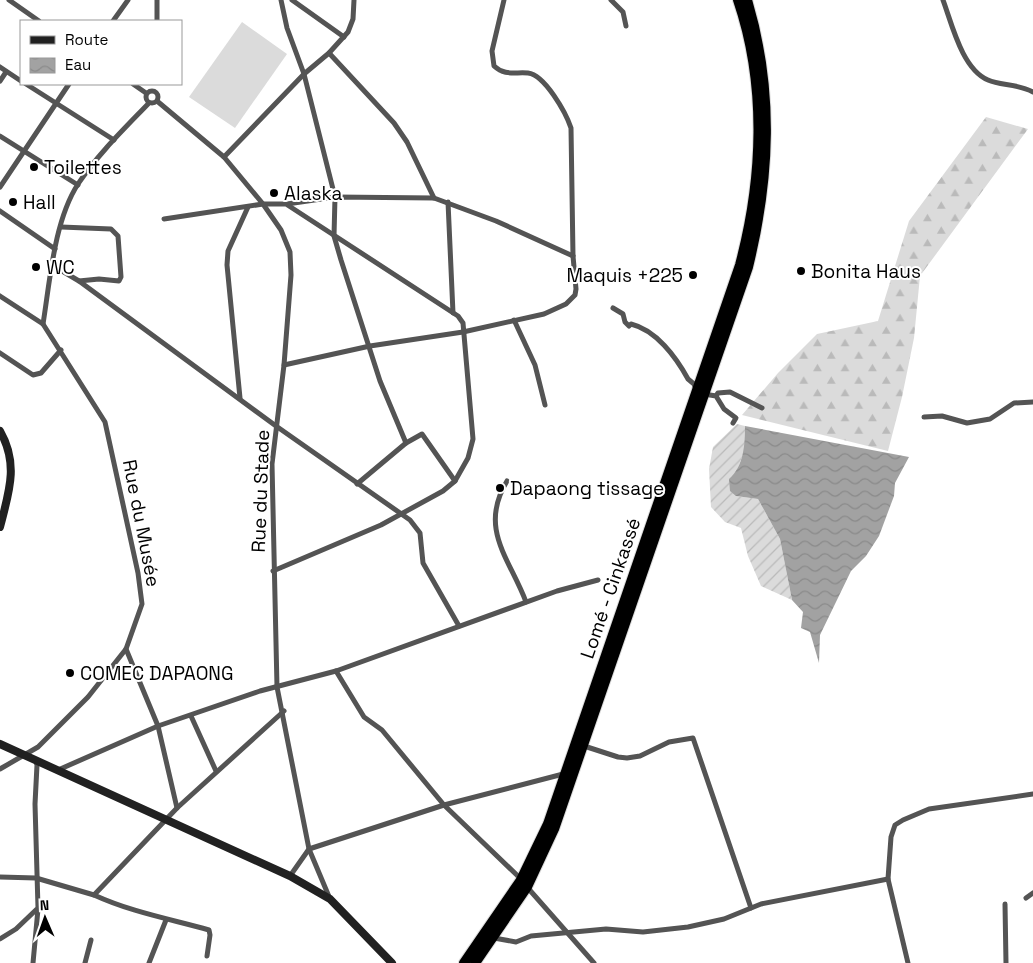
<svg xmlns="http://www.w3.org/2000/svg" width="1033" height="963" viewBox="0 0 1033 963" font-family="'Space Grotesk',sans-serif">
	<defs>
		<pattern id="forest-firs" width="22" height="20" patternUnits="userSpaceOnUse" patternTransform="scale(1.25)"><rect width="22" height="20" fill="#dbdbdb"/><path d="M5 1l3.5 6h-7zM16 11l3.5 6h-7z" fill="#bababa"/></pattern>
		<pattern id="garden-furrows" width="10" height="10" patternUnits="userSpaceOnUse" patternTransform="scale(1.25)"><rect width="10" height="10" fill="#dbdbdb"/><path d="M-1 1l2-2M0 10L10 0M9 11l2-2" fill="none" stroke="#bababa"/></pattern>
		<pattern id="water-waves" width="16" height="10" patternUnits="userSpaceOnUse" patternTransform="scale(1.25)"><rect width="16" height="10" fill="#a2a2a2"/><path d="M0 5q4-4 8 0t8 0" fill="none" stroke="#8a8a8a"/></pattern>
	</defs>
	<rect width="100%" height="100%" fill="#fff"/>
	<path fill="url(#forest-firs)" d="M986,117L1028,129L920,276L914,338L902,397L888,451L742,415L778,373L817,334L878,321L909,221Z"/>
	<path fill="url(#garden-furrows)" d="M737,424L745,426V449L736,473V496L758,499L780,539L792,600L761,586L748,556L741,528L725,522L711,507L709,469L713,447Z"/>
	<path fill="#dbdbdb" d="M242,22L287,54L235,128L189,97Z"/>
	<path fill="url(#water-waves)" d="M745,426L909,457L895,483L894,496L879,536L866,556L851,571L820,635L819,663L810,632L801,628L803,612L792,600L780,539L758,499L736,496L730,491L729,479C744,466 745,444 745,426Z"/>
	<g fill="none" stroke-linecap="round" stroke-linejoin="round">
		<g stroke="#dbdbdb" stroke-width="12">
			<g id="highway">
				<path d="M464,963L521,880L548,824L740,265C763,179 767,85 738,0"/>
				<path d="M475,963L527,887L554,829L748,267C770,177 774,90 747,0"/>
			</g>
		</g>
		<g stroke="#545454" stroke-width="5">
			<path d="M9,0L39,21"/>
			<path d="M281,0L287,28L304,74L335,197L334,236L341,260L380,381L406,443L357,484"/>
			<path d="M292,0L344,37"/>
			<path d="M611,0L623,12L626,26"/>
			<path d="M943,0C952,24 962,69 988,80C1001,86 1016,83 1033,92"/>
			<path d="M113,21L128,0"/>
			<path d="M157,21V0"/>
			<path d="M329,53L394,123L407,142L434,198"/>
			<path d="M0,67L21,81"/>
			<path d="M0,81L6,72"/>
			<path d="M26,84L114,140"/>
			<path d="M133,84L146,93"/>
			<circle cx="152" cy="97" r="6"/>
			<path d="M157,101L224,157L263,204L281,230L290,252L291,275L284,365L272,464L277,687L309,849L330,899"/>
			<path d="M0,136L78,185"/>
			<path d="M224,157L304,74L329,53L348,32L353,19L354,0"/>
			<path d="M0,187L69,84"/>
			<path d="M448,202L453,313"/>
			<path d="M287,204L335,197L434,198L496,221L573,256"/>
			<path d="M0,211L55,249"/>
			<path d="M164,219L263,204H286L458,316L463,323L473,439L468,458L455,481L443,491L381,525L273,571"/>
			<path d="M61,227L111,229L118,236L121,277L119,281L99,279L79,281"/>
			<path d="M52,265L79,281L276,426L410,520L420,533L423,563L459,626"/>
			<path d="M0,296L43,324L105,422L138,573L142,604L126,649L88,697L38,747L0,769"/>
			<path d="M613,308L623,314L625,322L629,326L631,324C656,330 676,357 688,379L694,384L696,389"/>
			<path d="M514,320L535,365L545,405"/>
			<path d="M43,324C50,281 54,221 78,184C98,154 125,128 149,103"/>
			<path d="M0,353L33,375L41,373L61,350"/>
			<path d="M284,365L370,346L463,332L544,314L566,304L575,295L576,289L573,256L571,128C566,113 545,75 528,73C514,72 505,76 494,66L492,51L504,0"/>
			<path d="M704,394L716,396L724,409L736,418L733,423"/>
			<path d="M716,396L718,393L730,392L762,408"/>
			<path d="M240,398L227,265L228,251L248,207"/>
			<path d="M924,417L942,416L967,423L990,419L1014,403L1033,402"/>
			<path d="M406,443L422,434L455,481"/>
			<path d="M507,481C478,529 510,559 526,602"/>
			<path d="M126,649L158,726L177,808"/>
			<path d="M336,671L364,717L382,730L444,805L521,879"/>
			<path d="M191,716L216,771"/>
			<path d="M584,746L618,757L627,758L640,756L669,742L693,738L751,908"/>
			<path d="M58,770L158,726L260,691L336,671L557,591L598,580"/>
			<path d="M290,876L309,849L444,805L567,773"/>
			<path d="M0,877L36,878L94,895L177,808L284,711"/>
			<path d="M527,887L594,963"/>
			<path d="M94,895C131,912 170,919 209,930L210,935L207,956"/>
			<path d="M1026,898L1033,893"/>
			<path d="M1005,904L1006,963"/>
			<path d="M494,938L516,942L531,936L606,929L643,932L688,927L724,919L761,904L888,879"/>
			<path d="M0,939L16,929L38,908L35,804L37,765L35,759"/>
			<path d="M33,963L38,909"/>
			<path d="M85,963L91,940"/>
			<path d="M149,963L166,920"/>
			<path d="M908,963L888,879L891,837L895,825L903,820L929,809L1033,794"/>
		</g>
		<g stroke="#212121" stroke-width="8">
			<path d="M0,431C19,464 9,492 0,527"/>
			<path d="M0,744L290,876L330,899L392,963"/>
		</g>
		<use href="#highway" stroke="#000" stroke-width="10"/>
	</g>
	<g fill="#000" stroke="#fff" stroke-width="2">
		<circle cx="34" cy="167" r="5"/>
		<circle cx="274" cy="193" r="5"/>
		<circle cx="13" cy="202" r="5"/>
		<circle cx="36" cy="267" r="5"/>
		<circle cx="801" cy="271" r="5"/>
		<circle cx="693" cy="275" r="5"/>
		<circle cx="500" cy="488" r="5"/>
		<circle cx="70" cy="673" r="5"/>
	</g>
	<g text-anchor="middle" stroke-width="4" stroke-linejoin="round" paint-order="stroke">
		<g font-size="19" fill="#000" stroke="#fff" text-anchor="start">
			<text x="44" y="174">Toilettes</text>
			<text x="284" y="200">Alaska</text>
			<text x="23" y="209">Hall</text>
			<text x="46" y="274">WC</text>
			<text x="811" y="278">Bonita Haus</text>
			<text x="683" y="282" text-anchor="end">Maquis +225</text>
			<text x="510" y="495">Dapaong tissage</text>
			<text x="80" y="680">COMEC DAPAONG</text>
		</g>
		<g font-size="19" fill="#000" stroke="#fff">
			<text transform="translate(260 491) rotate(-88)" y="7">Rue du Stade</text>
			<text transform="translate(142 523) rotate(79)" y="7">Rue du Musée</text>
			<text transform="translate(610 588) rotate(-71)" y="7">Lomé - Cinkassé</text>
		</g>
	</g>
	<rect x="20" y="20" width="162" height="65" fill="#ffffff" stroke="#999999"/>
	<rect x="30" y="36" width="25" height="8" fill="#212121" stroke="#999999"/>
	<text x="65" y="45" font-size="15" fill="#000000">Route</text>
	<rect x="30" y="58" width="25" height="15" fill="url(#water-waves)" stroke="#999999"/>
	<text x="65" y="70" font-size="15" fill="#000000">Eau</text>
	<g transform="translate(45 918) rotate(358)" stroke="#ffffff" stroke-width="4" paint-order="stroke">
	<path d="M0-4L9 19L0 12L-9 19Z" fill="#000000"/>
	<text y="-8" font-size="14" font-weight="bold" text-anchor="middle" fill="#000000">N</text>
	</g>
</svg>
